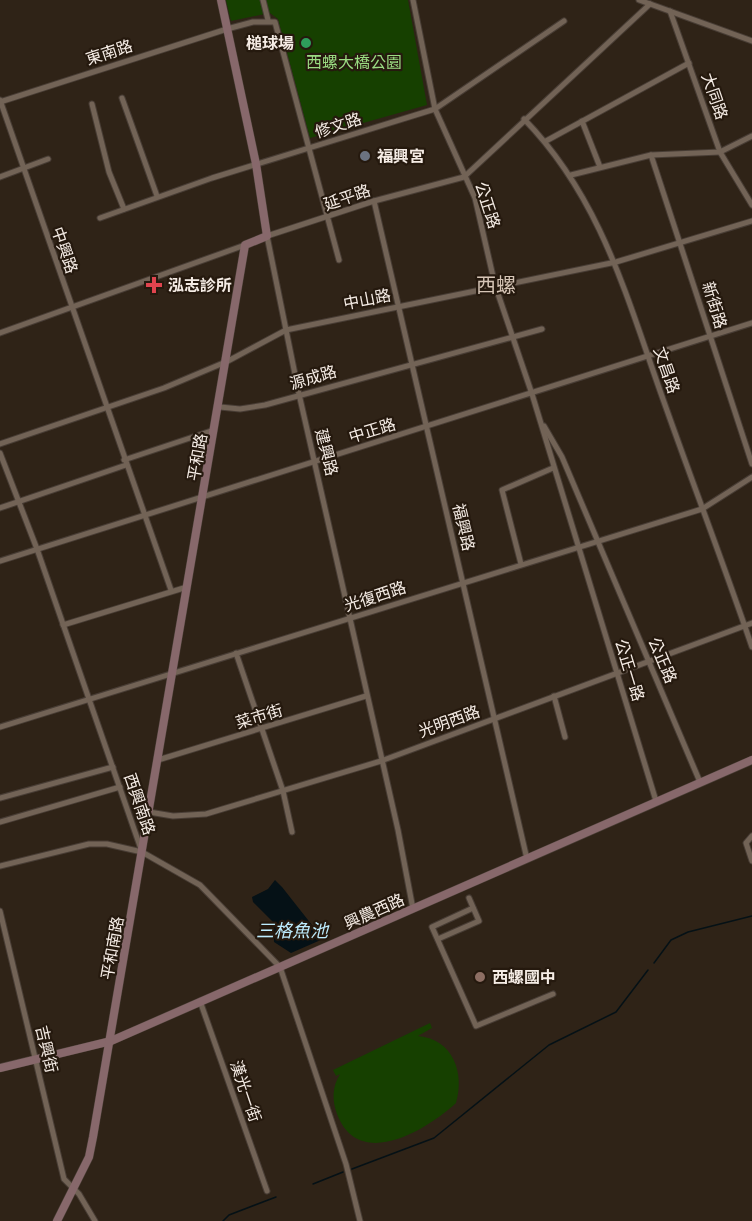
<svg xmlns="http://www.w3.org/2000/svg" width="752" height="1221" viewBox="0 0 752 1221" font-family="'Roboto Condensed','Noto Sans TC',sans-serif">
	<rect width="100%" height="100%" fill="#2f2317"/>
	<g fill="#164000">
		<path d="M226,0H408L427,105L310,138L278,19L270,13L231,21Z"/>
		<path d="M430,1023L432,1028L418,1036C453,1039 465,1073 456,1103C428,1129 359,1172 337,1114C332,1100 332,1087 340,1074L336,1076L333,1070Z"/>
	</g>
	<path fill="#051116" d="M275,880L282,887L323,939L291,953L274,942L273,922L253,902L252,897L268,889Z"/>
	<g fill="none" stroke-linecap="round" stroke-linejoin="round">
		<g stroke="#051116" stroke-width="1.5">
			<path d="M654,963L671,940L688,932L752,916"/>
			<path d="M352,1169L434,1138L549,1045L616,1012L648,970"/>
			<path d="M313,1184L343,1172"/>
			<path d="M223,1221L229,1215L276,1197"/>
		</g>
		<g stroke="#483d35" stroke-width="7">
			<g id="street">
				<path d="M263,0L268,20"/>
				<path d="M413,0L435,109L475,198L495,285L532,394L656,801"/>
				<path d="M639,0L752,41"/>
				<path d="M670,11L720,152L752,205"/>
				<path d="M122,98L157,196"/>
				<path d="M0,100L171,590"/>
				<path d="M0,102L227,29L253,22H275L339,260"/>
				<path d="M92,104L109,172L124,209"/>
				<path d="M524,119C602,199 627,299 664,402C693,484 724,565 752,647"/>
				<path d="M582,121L600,167"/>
				<path d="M546,141L689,63"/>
				<path d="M651,155L752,464"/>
				<path d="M571,175L651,155L720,152L752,136"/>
				<path d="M0,177L48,159"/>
				<path d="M374,201L527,859"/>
				<path d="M100,218L212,178L435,109L564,21"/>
				<path d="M0,333L245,245"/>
				<path d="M220,407L240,409L265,405L542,329"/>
				<path d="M544,426L562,457L700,782"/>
				<path d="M0,444L164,388L228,361L286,330L616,262L752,221"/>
				<path d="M0,453L37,549L142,852L200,885L280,967L346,1164L360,1221"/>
				<path d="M124,460L214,430"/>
				<path d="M0,508L126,465"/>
				<path d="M0,561L752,323"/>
				<path d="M521,564L502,490L553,468"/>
				<path d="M63,625L187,587"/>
				<path d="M236,653L283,791L292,832"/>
				<path d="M554,696L565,737"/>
				<path d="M0,727L702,509L752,477"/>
				<path d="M158,760L366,696"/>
				<path d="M0,798L113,767"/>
				<path d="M149,812L173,816L206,814L381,761L752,623"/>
				<path d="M0,822L120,787"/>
				<path d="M752,836L746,843L752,861"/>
				<path d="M0,866L89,844H107L142,852"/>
				<path d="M473,908L432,927L476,1026L553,994"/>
				<path d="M413,909L398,830L299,394L267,236L374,201L464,177L650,4"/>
				<path d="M0,911L64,1179L79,1194L95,1221"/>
				<path d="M438,939L479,921L469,898"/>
				<path d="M200,1001L267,1191"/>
			</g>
		</g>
		<g stroke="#483d35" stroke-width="9">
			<g id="secondary">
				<path d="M0,1068L111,1041L752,760"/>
				<path d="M57,1221L89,1157L93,1137L245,245L267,236L256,164L221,0"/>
			</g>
		</g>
		<use href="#street" stroke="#726356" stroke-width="5"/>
		<use href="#secondary" stroke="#87686b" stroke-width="8"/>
	</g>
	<circle fill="#2e9e5b" stroke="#25190e" stroke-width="2" cx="306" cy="43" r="6"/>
	<circle fill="#6b7280" stroke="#25190e" stroke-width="2" cx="365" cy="156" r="6"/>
	<path fill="#e0444e" stroke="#25190e" stroke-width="2" d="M151 276h6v6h6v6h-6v6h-6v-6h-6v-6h6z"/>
	<circle fill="#8d6e63" stroke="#25190e" stroke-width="2" cx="480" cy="977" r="6"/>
	<g text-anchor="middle" stroke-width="4.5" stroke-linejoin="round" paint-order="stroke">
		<g font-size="16" font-weight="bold" fill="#f5ece5" stroke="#25190e" text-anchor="start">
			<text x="294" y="49" text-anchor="end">槌球場</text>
			<text x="377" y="162">福興宮</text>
			<text x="168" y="291">泓志診所</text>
			<text x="492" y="983">西螺國中</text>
		</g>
		<g font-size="16" fill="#f5ece5" stroke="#25190e">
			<text transform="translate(109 52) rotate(-18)" y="6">東南路</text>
			<text transform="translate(715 96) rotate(71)" y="6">大同路</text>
			<text transform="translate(338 125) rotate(-18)" y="6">修文路</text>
			<text transform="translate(347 197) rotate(-19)" y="6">延平路</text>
			<text transform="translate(488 205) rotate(72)" y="6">公正路</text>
			<text transform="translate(65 250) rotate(71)" y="6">中興路</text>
			<text transform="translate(367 299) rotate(-11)" y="6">中山路</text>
			<text transform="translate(715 305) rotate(73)" y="6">新街路</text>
			<text transform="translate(667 370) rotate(71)" y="6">文昌路</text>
			<text transform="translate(313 377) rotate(-16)" y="6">源成路</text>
			<text transform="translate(372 430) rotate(-17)" y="6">中正路</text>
			<text transform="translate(327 452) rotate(76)" y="6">建興路</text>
			<text transform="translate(197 457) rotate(-80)" y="6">平和路</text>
			<text transform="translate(464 527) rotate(77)" y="6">福興路</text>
			<text transform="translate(375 596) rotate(-18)" y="6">光復西路</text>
			<text transform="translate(663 660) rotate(67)" y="6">公正路</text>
			<text transform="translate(630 670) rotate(73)" y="6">公正一路</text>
			<text transform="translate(259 716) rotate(-17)" y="6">菜市街</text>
			<text transform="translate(449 721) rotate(-20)" y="6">光明西路</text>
			<text transform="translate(140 804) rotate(71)" y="6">西興南路</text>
			<text transform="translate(374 911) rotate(-24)" y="6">興農西路</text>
			<text transform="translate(112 948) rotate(-80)" y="6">平和南路</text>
			<text transform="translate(47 1049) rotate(77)" y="6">吉興街</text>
			<text transform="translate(246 1091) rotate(71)" y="6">漢光一街</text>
		</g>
		<g font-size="16" fill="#9adb82" stroke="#25190e">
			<text x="354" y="68">西螺大橋公園</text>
		</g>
		<g font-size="18" font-style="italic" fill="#bdecfe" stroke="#25190e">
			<text x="292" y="937">三格魚池</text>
		</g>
		<g font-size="20" fill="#d6c5b6" stroke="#25190e">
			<text x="496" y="292">西螺</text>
		</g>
	</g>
</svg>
